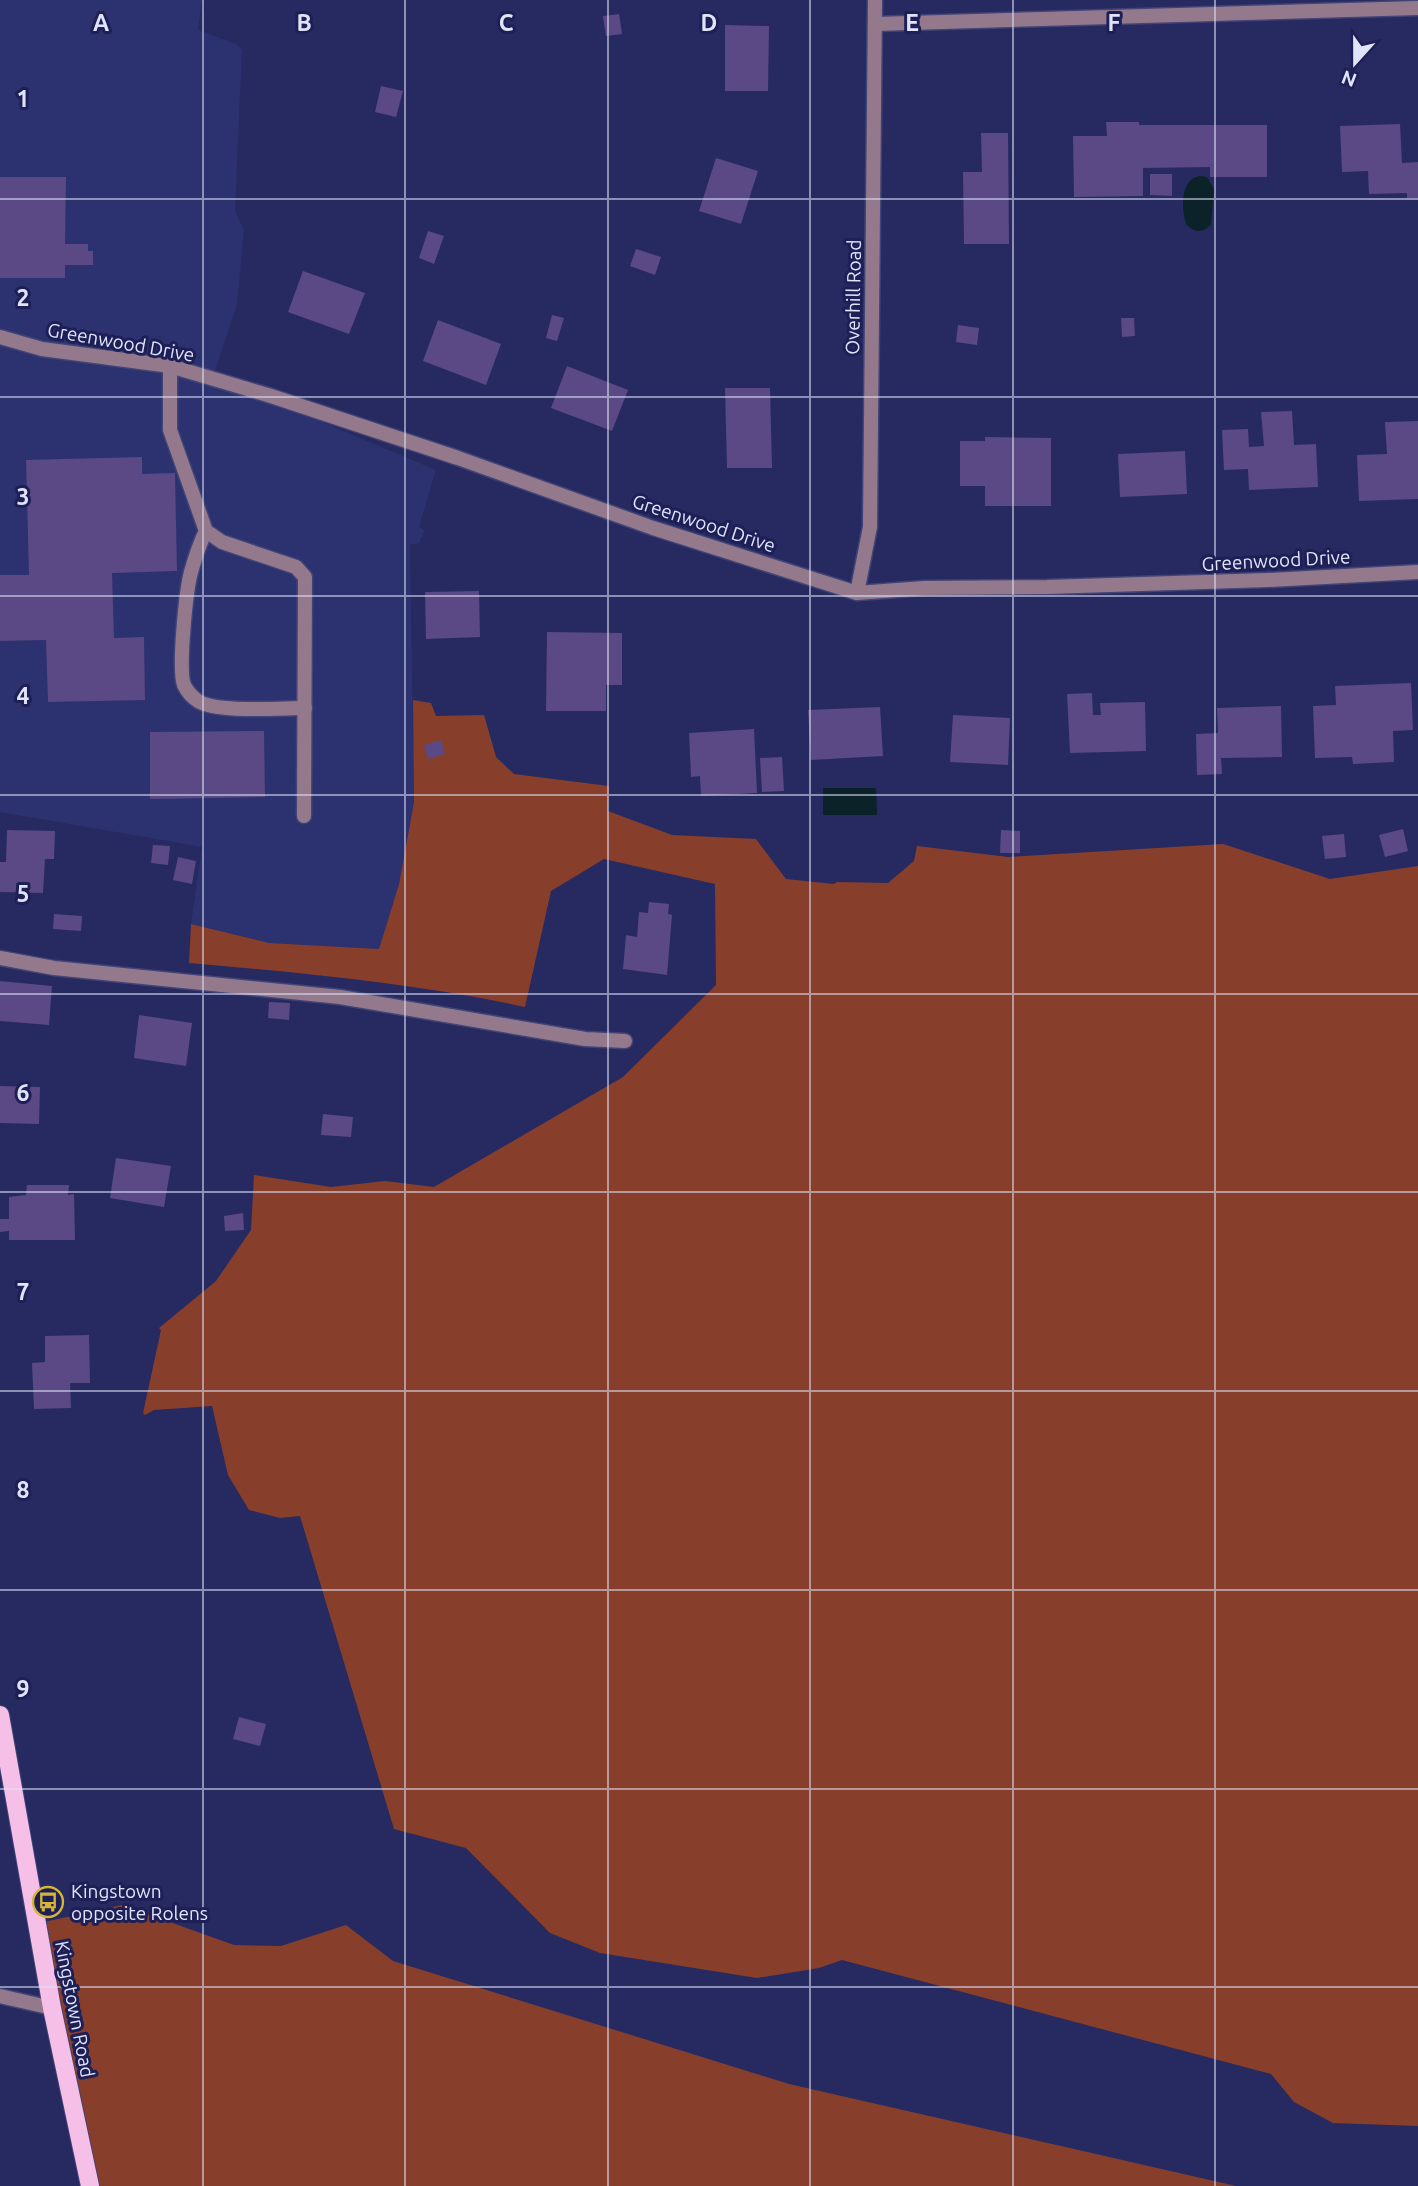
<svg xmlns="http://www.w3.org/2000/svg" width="1418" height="2186" viewBox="0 0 1418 2186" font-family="Ubuntu,sans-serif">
	<rect width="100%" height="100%" fill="#262a61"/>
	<path fill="#2c316f" d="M0,0H202L198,30L236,44L242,50L235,211L244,230L237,304L213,376L436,470L419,527L425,530L419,543L410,545L414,802L399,884L379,949L269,943L191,924L202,847L0,812Z"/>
	<g fill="#873f2c">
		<path d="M413,700L431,703L436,716L484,715L496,757L514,774L609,786L608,811L672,835L756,839L786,879L834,884L837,882L888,883L914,861L917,846L1008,857L1223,844L1330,879L1418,866V2126L1333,2123L1294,2102L1271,2074L842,1960L819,1968L757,1978L600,1953L550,1933L466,1848L394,1829L300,1516L280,1518L249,1510L228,1475L212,1406L154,1410L145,1415L143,1413L161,1330L159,1328L216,1281L251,1230L254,1175L331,1187L385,1181L434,1187L623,1077L716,985L715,884L604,859L551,891L525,1007C413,983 302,973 189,963L191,924L269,943L379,949L399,884L414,802Z"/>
		<path d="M122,1905L234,1945L281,1946L346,1925L393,1961L789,2084L1236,2186H93L44,1922Z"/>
	</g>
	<g fill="#0b2228">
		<path d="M1200,176L1207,177L1214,189L1211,225C1202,233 1194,233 1186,224C1181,208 1180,179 1200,176Z"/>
		<path d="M823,788H876L877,815H823Z"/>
	</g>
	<g fill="#5a4984">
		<path d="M619,14L622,34L606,36L603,16Z"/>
		<path d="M725,25L769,26L768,91H725Z"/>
		<path d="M381,86L403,91L396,117L375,112Z"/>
		<path d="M1106,122H1139V125H1267V177H1210V167L1143,168V196L1074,197L1073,136H1107Z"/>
		<path d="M1400,124L1402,163L1418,162V198H1407V193L1369,194L1368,171L1342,172L1340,126Z"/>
		<path d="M981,133H1008L1009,244H964L963,172H982Z"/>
		<path d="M716,158L758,171L741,224L699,211Z"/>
		<path d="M1150,174H1172V196L1150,195Z"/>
		<path d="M0,177H66L65,244H88V251H93V265H65V278H0Z"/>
		<path d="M428,231L444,236L434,264L419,258Z"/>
		<path d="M636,249L661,257L655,275L630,266Z"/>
		<path d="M303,271L365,293L349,334L288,312Z"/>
		<path d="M552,315L564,318L557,341L546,338Z"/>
		<path d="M1121,318H1134L1135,336L1122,337Z"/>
		<path d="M438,320L501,344L486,385L423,361Z"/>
		<path d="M958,325L979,328L977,345L956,342Z"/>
		<path d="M567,366L628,390L612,431L551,408Z"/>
		<path d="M725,388H770L772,468H727Z"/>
		<path d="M1292,411L1294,445L1316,444L1318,487L1249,490L1248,469L1224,470L1222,430L1248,429L1249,447L1264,446L1261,412Z"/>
		<path d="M1418,421V499L1359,501L1357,455L1387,454L1385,422Z"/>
		<path d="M985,437L1051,438V506H985V486H960V441H985Z"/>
		<path d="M1185,451L1187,494L1120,497L1118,454Z"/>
		<path d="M142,457V474L175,473L177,571L112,573L114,638L144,637L145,700L48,702L46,640L0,641V575H29L26,460Z"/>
		<path d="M479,591L480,637L426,639L425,592Z"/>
		<path d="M547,632L622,633V685H606V711H546Z"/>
		<path d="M1411,683L1413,730L1393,731L1394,762L1353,764L1352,757L1315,758L1313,706L1336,705L1335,686Z"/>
		<path d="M1092,693L1093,715H1101L1100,703L1145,702L1146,751L1070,753L1067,694Z"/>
		<path d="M1281,706L1282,757L1221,758L1222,774L1197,775L1196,734L1218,733L1217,708Z"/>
		<path d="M880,707L883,756L811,760L808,710Z"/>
		<path d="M953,715L1010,718L1008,765L950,762Z"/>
		<path d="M754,729L757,793L701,796L700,776L691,777L689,733Z"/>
		<path d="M264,731L265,797L150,799V732Z"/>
		<path d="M441,740L445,754L428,759L424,745Z"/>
		<path d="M782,757L784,791L762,792L760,758Z"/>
		<path d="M1403,829L1408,851L1385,857L1379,835Z"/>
		<path d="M7,830L55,831L54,859H45L43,893L0,892V862H6Z"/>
		<path d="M1001,830L1020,831V853H1000Z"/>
		<path d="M1344,834L1346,857L1325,859L1322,836Z"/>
		<path d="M153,845L170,846L168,865L151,863Z"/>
		<path d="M178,857L196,861L192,884L173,880Z"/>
		<path d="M649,902L669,904L668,914L672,915L667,975L623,969L626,935L637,937L639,912L648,913Z"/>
		<path d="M54,914L82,916L81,931L53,929Z"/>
		<path d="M0,981L52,986L49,1025L0,1021Z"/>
		<path d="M269,1002L290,1003L289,1020L268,1018Z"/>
		<path d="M139,1015L192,1023L186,1066L134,1058Z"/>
		<path d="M0,1086L40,1087L39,1124L0,1123Z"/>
		<path d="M323,1114L353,1117L351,1137L321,1135Z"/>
		<path d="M116,1158L171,1166L164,1207L110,1198Z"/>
		<path d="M27,1185H69L68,1195L74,1194L75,1240H9V1231L0,1232V1219H9V1197L26,1195Z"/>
		<path d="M243,1213L244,1230L225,1231L224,1216Z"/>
		<path d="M89,1335L90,1383H70L71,1408L34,1409L32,1363L45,1362V1336Z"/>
		<path d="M239,1717L266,1724L260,1746L233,1739Z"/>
	</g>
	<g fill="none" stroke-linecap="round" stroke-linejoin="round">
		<g stroke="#404476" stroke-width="17">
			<g id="lane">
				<path d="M170,366V430L206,531L222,542L296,567L305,577L304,816"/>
				<path d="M206,531C199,544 195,558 191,572C186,591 178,669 184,685C187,691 192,697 198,701C216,713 280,708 305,708"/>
				<path d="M0,958L54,968L340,997L585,1039L625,1041"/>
			</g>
		</g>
		<g stroke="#404476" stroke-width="17">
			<g id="street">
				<path d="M875,24L1418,8"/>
				<path d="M0,337L42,349L170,366L271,396L458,458L653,528L857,593L924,588L1047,587L1268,580L1418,572"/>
				<path d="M857,593L870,527L875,0"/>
				<path d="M0,1996L52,2008"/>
			</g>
		</g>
		<g stroke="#404476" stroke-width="20">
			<path id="primary" d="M0,1715L52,2008L90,2186"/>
		</g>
		<use href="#lane" stroke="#94798c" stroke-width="14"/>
		<use href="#street" stroke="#94798c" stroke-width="14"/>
		<use href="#primary" stroke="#f6bfe8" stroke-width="18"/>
	</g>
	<path fill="none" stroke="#dfe4f9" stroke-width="2" stroke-opacity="0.55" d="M203,0V2186M405,0V2186M608,0V2186M810,0V2186M1013,0V2186M1215,0V2186M0,199H1418M0,397H1418M0,596H1418M0,795H1418M0,994H1418M0,1192H1418M0,1391H1418M0,1590H1418M0,1789H1418M0,1987H1418"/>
	<defs>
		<g id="bus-ring" transform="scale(1.575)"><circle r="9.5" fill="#1d1f56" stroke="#d3b635" stroke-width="1.5"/><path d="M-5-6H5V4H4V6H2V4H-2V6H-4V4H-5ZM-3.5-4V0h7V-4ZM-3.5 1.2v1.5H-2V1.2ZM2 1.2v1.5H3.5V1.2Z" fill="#d3b635"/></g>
	</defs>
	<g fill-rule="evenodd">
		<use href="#bus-ring" x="48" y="1902"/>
	</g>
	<g text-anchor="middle" stroke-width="6" stroke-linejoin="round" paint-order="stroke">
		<g font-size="19" fill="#dfe4f9" stroke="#1d1f56">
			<text transform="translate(853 297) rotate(-89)" y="7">Overhill Road</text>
			<text transform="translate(121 342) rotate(10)" y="7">Greenwood Drive</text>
			<text transform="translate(704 523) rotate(18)" y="7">Greenwood Drive</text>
			<text transform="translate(1276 560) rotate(-3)" y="7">Greenwood Drive</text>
			<text transform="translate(75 2009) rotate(79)" y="7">Kingstown Road</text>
		</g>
		<g font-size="19" fill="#dfe4f9" stroke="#1d1f56" text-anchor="start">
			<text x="71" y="1898">Kingstown<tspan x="71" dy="22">opposite Rolens</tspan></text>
		</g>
	</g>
	<g font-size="23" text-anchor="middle" font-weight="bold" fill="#dfe4f9" stroke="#1d1f56" stroke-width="6" stroke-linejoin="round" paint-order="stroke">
		<text x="101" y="31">A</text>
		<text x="304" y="31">B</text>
		<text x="506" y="31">C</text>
		<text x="709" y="31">D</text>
		<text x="912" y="31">E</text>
		<text x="1114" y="31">F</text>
		<text x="23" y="107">1</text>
		<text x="23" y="306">2</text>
		<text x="23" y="505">3</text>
		<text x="23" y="704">4</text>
		<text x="23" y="902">5</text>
		<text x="23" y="1101">6</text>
		<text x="23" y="1300">7</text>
		<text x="23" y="1498">8</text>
		<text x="23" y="1697">9</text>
	</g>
	<g transform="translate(1355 63) rotate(201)" stroke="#1d1f56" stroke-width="5" paint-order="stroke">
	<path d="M0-5L12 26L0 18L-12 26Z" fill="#dfe4f9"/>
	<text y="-10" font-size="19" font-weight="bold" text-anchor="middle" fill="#dfe4f9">N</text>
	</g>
</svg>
